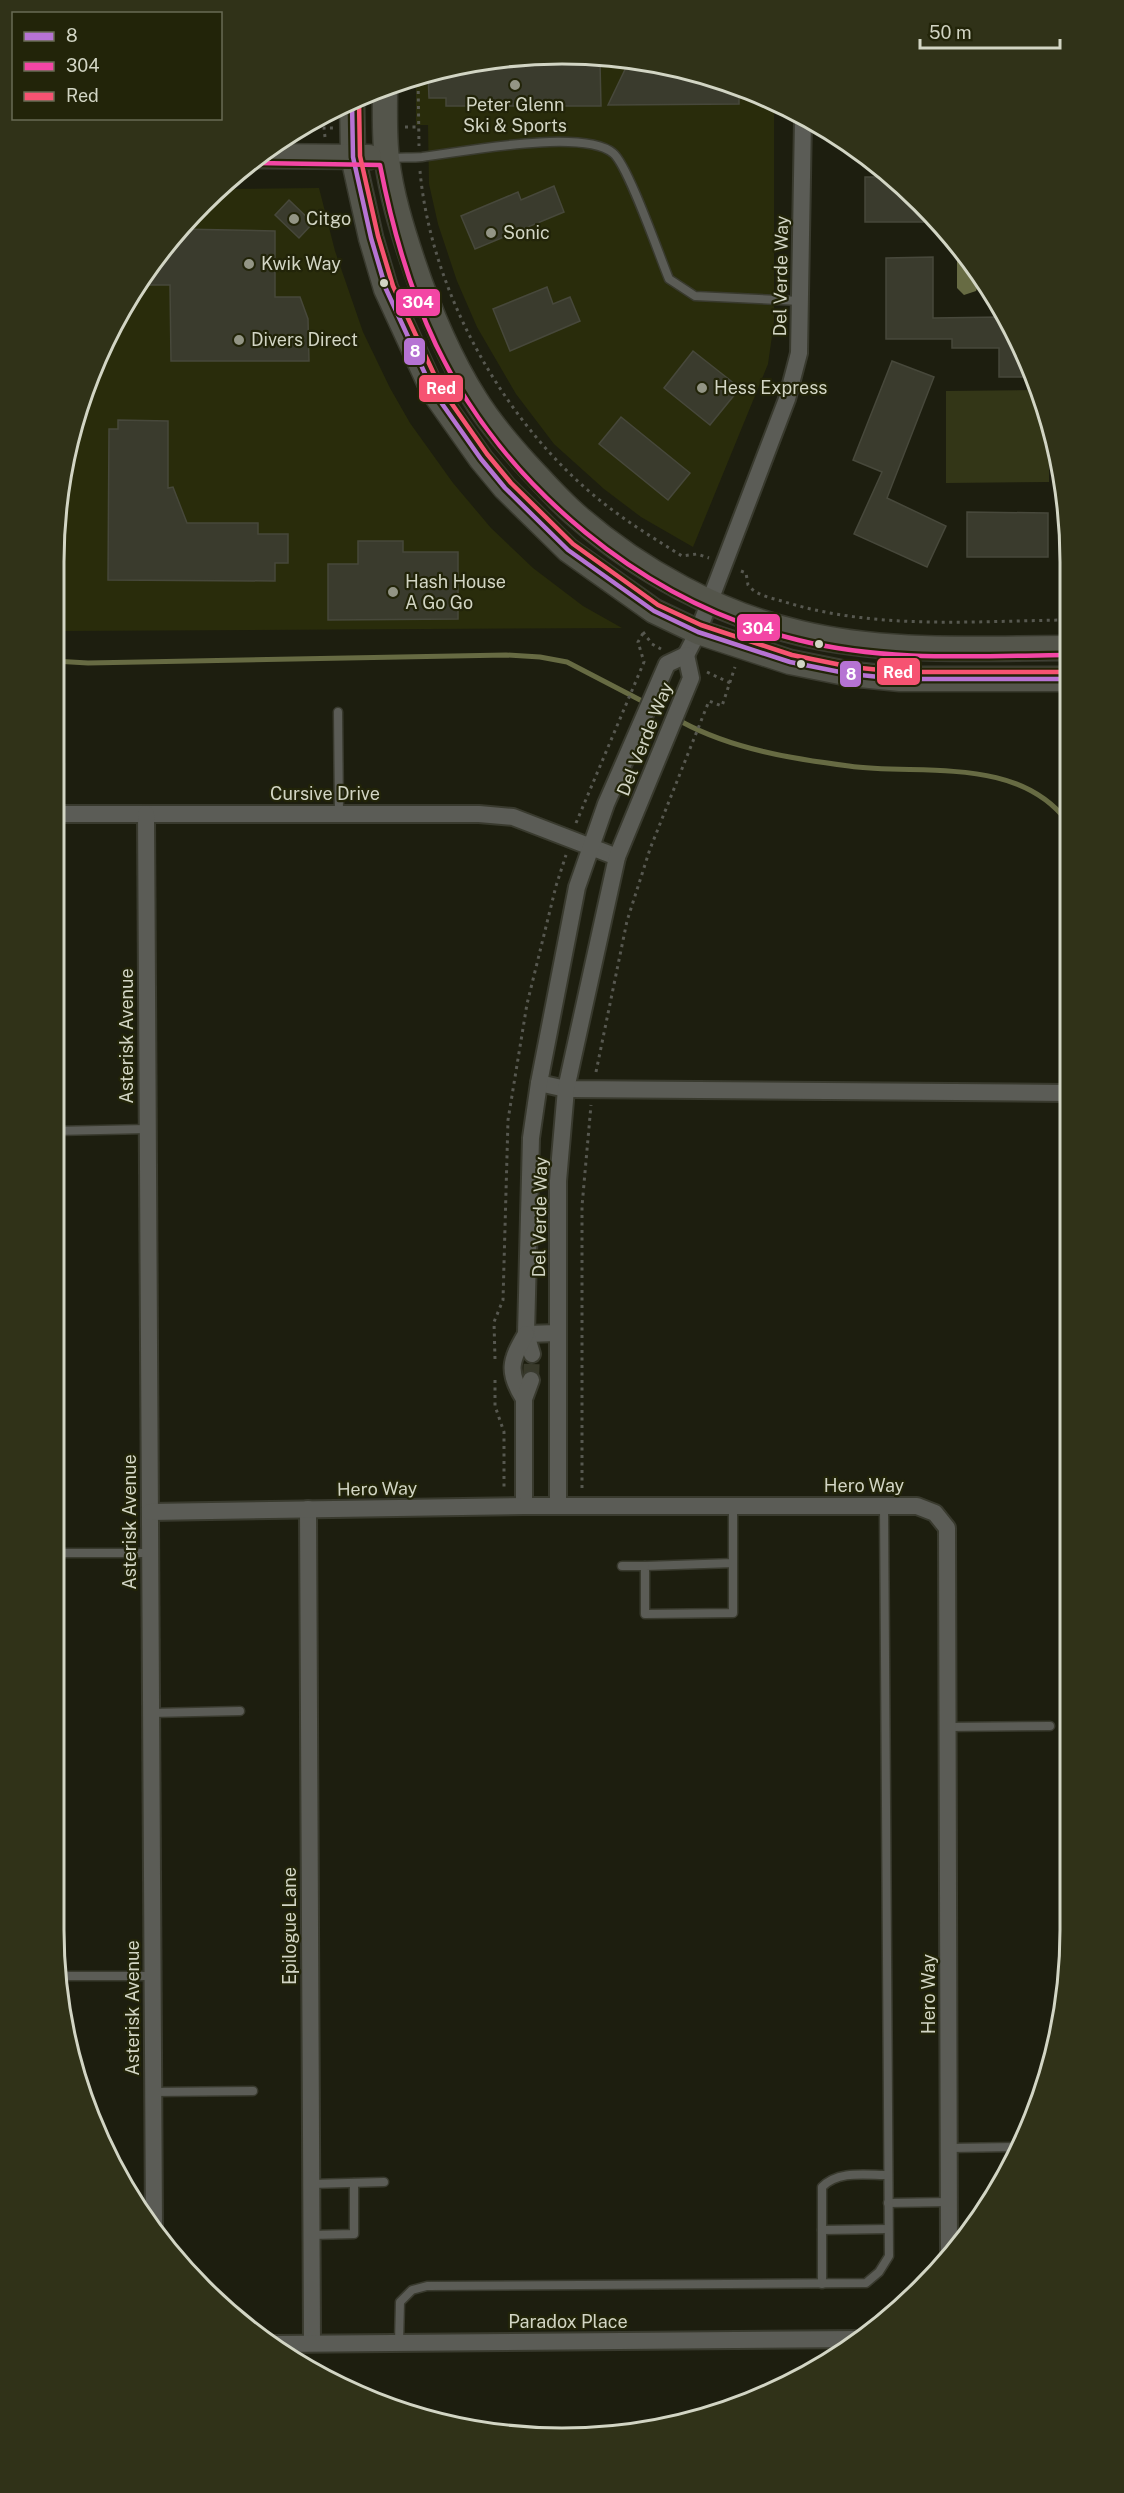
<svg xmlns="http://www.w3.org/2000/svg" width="1124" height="2493" viewBox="0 0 1124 2493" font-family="'Public Sans',sans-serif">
	<rect width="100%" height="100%" fill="#1d1e0f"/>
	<g fill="#292c0b">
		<path d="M529,55L629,58L726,81L774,105V322L768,364L693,547L641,517L604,489L554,444L516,394L477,327L457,281L438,224L429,184L428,125H416V77L431,71Z"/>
		<path d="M319,188L335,251L363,332L390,388L410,423L453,483L491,528L533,568L583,606L622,628L59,631L60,525L81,398L122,308L180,227L221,189Z"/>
	</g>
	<path fill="#333617" d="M1037,390L1049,434V482L946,483V391Z"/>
	<path fill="#676b43" d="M965,253C972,265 981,278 976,291L964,295L957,288V261Z"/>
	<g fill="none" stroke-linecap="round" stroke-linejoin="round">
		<g stroke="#676b43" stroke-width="5">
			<path d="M54,661L88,663L506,655L540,657L567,662L642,701"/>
			<path d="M682,722C732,749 793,759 849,766C921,776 1016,755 1067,821"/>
		</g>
	</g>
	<g fill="#3a3b2d" stroke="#47483b" stroke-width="1.5">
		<path d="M529,55L598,57L600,63L601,106H446V98H429L428,72Z"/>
		<path d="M630,59L726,81L739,88V104L608,105Z"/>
		<path d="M865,177H884L932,222H865Z"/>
		<path d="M554,186L564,212L475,249L461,216L518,192L521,200Z"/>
		<path d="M289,200L313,223L299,238L275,215Z"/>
		<path d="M179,229L275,231V297H300L308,319L309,361H171L170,285H138Z"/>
		<path d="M933,257V318L1002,317L1031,367L1034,377H999V348H952V339H886V258Z"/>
		<path d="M547,287L553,304L570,297L580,321L510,351L493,309Z"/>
		<path d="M693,351L740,388L710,425L664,388Z"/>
		<path d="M892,361L934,377L887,498L946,526L927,567L854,534L882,472L853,460Z"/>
		<path d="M621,417L690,473L668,500L599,444Z"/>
		<path d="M118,420L168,421V488L173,487L187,523H258V534H288V563H275V581L108,580L109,429H118Z"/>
		<path d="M967,512L1048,513V557H967Z"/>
		<path d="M358,541H403V552H458V619L328,620V564H358Z"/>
	</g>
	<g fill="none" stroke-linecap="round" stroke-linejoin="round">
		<path stroke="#38392a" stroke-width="16" stroke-dasharray="16 8" stroke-linecap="butt" d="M531,1380L532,1354"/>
		<g stroke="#393a2e" stroke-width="11">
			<g id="lane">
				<path d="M390,158C401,157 412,158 422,157C462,152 582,128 613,153C628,165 659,255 669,279L695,296L801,301"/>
				<path d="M338,712L339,814"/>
				<path d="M54,1131L147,1129"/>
				<path d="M733,1506V1613L645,1614V1566L733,1563"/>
				<path d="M58,1553H150"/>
				<path d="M622,1566H645"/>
				<path d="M151,1713L240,1711"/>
				<path d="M948,1727L1050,1726"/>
				<path d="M69,1976H152"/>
				<path d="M153,2092L253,2091"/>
				<path d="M949,2148L1015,2147"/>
				<path d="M311,2184L384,2182"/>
				<path d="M888,2203L949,2202"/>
				<path d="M822,2230L888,2229"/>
				<path d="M311,2235L354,2234V2183"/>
				<path d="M822,2284V2187C838,2170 866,2175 888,2175"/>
				<path d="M399,2342L400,2302L412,2290L427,2286L866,2283L879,2272L889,2256L884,1506"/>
			</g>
		</g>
		<g stroke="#393a2e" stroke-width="20">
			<g id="street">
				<path d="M686,655L698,632L787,399L799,353L803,119"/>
				<path d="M54,814H479L513,817L617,857"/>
				<path d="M146,814L154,2229"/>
				<path d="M539,1083L566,1089L1067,1093"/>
				<path d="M526,1334L558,1333"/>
				<path d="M532,1354L526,1334L531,1138L539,1083L577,887L606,804L667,664L686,655"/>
				<path d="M524,1399C507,1372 510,1361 526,1334"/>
				<path d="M524,1506V1399L531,1380"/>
				<path d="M558,1506V1181L566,1089L617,857L691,678L686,655"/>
				<path d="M308,1509L312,2343"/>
				<path d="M150,1512L524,1506H917L935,1513L947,1528L949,2257"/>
				<path d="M275,2344L861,2339"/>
			</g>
		</g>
		<g stroke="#393a2e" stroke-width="27">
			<g id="secondary">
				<path d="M385,89C385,112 384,136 387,159C391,194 402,229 413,262C429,310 448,356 475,399C489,422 507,443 525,463C542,481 559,501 578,517C640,571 719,614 800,633C887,654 977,648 1066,648"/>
				<path d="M352,101L353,157L371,238L386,289L433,391L481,459L505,488L568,550L654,611L698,632L790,662L850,674L900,679H1066"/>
				<path d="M257,156L369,157"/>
			</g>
		</g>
		<g stroke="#575850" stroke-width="3" stroke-dasharray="3 4.5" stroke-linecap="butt">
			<path d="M418,76L419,146"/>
			<path d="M405,127H418"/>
			<path d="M325,137L324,128H333"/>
			<path d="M420,171C431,293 506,426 602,502C627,522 655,539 682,556L697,554L709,558"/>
			<path d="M741,571L746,573L748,585C757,596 772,598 785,602C876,630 972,621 1066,620"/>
			<path d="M643,632L652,644L661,649"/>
			<path d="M707,672L730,683"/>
			<path d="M576,823L644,662L638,642L645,630"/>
			<path d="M596,1072L627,921L650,849L709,701L722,706L735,667"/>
			<path d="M495,1359L494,1322L503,1300L508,1120L527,1004L556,886L566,855"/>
			<path d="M495,1380V1406L504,1432V1489"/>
			<path d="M582,1488V1206L591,1105"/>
		</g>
		<use href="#lane" stroke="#5b5c56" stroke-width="8"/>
		<use href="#street" stroke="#5b5c56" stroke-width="16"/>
		<use href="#secondary" stroke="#54554b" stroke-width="24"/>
		<g stroke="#222409" stroke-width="9">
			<path id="bus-1" d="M352,101L353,157L371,238L386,289L433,391L481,459L505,488L568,550L654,611L698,632L790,662L850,674L900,679H1066"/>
		</g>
		<g stroke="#222409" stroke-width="9">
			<path id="bus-2" d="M257,163L380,165C392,227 409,288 436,345C505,488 644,603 798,640C885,662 977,656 1066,655"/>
		</g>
		<g stroke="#222409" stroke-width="9">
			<path id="bus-3" d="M359,101L360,156L378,236L393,286L440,387L487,454L511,483L573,544L658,605L701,625L792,655L851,667L900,672H1066"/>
		</g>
		<use href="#bus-1" stroke="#b673d3" stroke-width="4.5"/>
		<use href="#bus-2" stroke="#f346a5" stroke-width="4.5"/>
		<use href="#bus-3" stroke="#f65372" stroke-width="4.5"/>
	</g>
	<g fill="#939585" stroke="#222409" stroke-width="2">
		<circle cx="515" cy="85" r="6"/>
		<circle cx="294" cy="219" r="6"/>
		<circle cx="491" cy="233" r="6"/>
		<circle cx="249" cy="264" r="6"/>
		<circle cx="239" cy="340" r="6"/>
		<circle cx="702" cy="388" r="6"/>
		<circle cx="393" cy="592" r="6"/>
	</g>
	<g fill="#d2d5c4" stroke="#222409" stroke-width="2">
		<circle cx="384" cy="283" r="5"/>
		<circle cx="819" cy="644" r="5"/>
		<circle cx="801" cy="664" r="5"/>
	</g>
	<g text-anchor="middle" stroke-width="4.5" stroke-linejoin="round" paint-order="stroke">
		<g font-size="18" fill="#d2d5c4" stroke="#222409" text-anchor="start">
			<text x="515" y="111" text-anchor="middle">Peter Glenn<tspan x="515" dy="21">Ski &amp; Sports</tspan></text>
			<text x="306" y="225">Citgo</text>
			<text x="503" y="239">Sonic</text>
			<text x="261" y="270">Kwik Way</text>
			<text x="251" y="346">Divers Direct</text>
			<text x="714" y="394">Hess Express</text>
			<text x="405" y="588">Hash House<tspan x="405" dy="21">A Go Go</tspan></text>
		</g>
		<g font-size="18" fill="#d2d5c4" stroke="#222409">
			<text transform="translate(781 276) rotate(-89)" y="6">Del Verde Way</text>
			<text transform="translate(645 739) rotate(-68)" y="6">Del Verde Way</text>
			<text x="325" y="800">Cursive Drive</text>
			<text transform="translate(127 1036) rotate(-90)" y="6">Asterisk Avenue</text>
			<text transform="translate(540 1217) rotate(-89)" y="6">Del Verde Way</text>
			<text x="864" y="1492">Hero Way</text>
			<text transform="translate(377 1489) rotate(-1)" y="6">Hero Way</text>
			<text transform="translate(130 1522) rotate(-90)" y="6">Asterisk Avenue</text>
			<text transform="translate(290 1926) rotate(-90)" y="6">Epilogue Lane</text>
			<text transform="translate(929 1994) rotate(-90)" y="6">Hero Way</text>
			<text transform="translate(133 2008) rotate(-90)" y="6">Asterisk Avenue</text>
			<text x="568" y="2328">Paradox Place</text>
		</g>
	</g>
	<path d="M0 0H1124V2493H0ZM562 64H562A498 498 0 0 1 1060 562V1930A498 498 0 0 1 562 2428H562A498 498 0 0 1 64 1930V562A498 498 0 0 1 562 64Z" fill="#303218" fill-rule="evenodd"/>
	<path fill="none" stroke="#d2d5c4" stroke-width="3" d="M562 64H562A498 498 0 0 1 1060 562V1930A498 498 0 0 1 562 2428H562A498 498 0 0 1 64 1930V562A498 498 0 0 1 562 64Z"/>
	<g stroke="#222409" stroke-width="2">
		<rect x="395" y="288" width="46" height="29" rx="6" fill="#f346a5"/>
		<rect x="403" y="337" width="23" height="29" rx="6" fill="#b673d3"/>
		<rect x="418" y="374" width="46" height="29" rx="6" fill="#f65372"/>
		<rect x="736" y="613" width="45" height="29" rx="6" fill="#f346a5"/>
		<rect x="876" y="657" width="45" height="29" rx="6" fill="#f65372"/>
		<rect x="839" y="660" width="23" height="28" rx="6" fill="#b673d3"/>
	</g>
	<g font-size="16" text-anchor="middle" font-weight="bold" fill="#fff">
		<text x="418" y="308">304</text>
		<text x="415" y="357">8</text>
		<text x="441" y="394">Red</text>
		<text x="758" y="634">304</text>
		<text x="898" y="678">Red</text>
		<text x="851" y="680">8</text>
	</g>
	<rect x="12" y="12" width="210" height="108" fill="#222409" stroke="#686b54" stroke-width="1.5"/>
	<rect x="24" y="32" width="30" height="9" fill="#b673d3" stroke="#686b54" stroke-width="1.5"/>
	<text x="66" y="42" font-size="18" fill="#d2d5c4">8</text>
	<rect x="24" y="62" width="30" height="9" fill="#f346a5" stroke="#686b54" stroke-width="1.5"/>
	<text x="66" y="72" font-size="18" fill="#d2d5c4">304</text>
	<rect x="24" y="92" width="30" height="9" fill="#f65372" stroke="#686b54" stroke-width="1.5"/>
	<text x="66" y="102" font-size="18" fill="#d2d5c4">Red</text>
	<path d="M920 39v9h140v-9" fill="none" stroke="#d2d5c4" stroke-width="3"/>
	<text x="929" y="39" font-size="18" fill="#d2d5c4" stroke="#222409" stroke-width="4.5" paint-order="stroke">50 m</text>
</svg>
